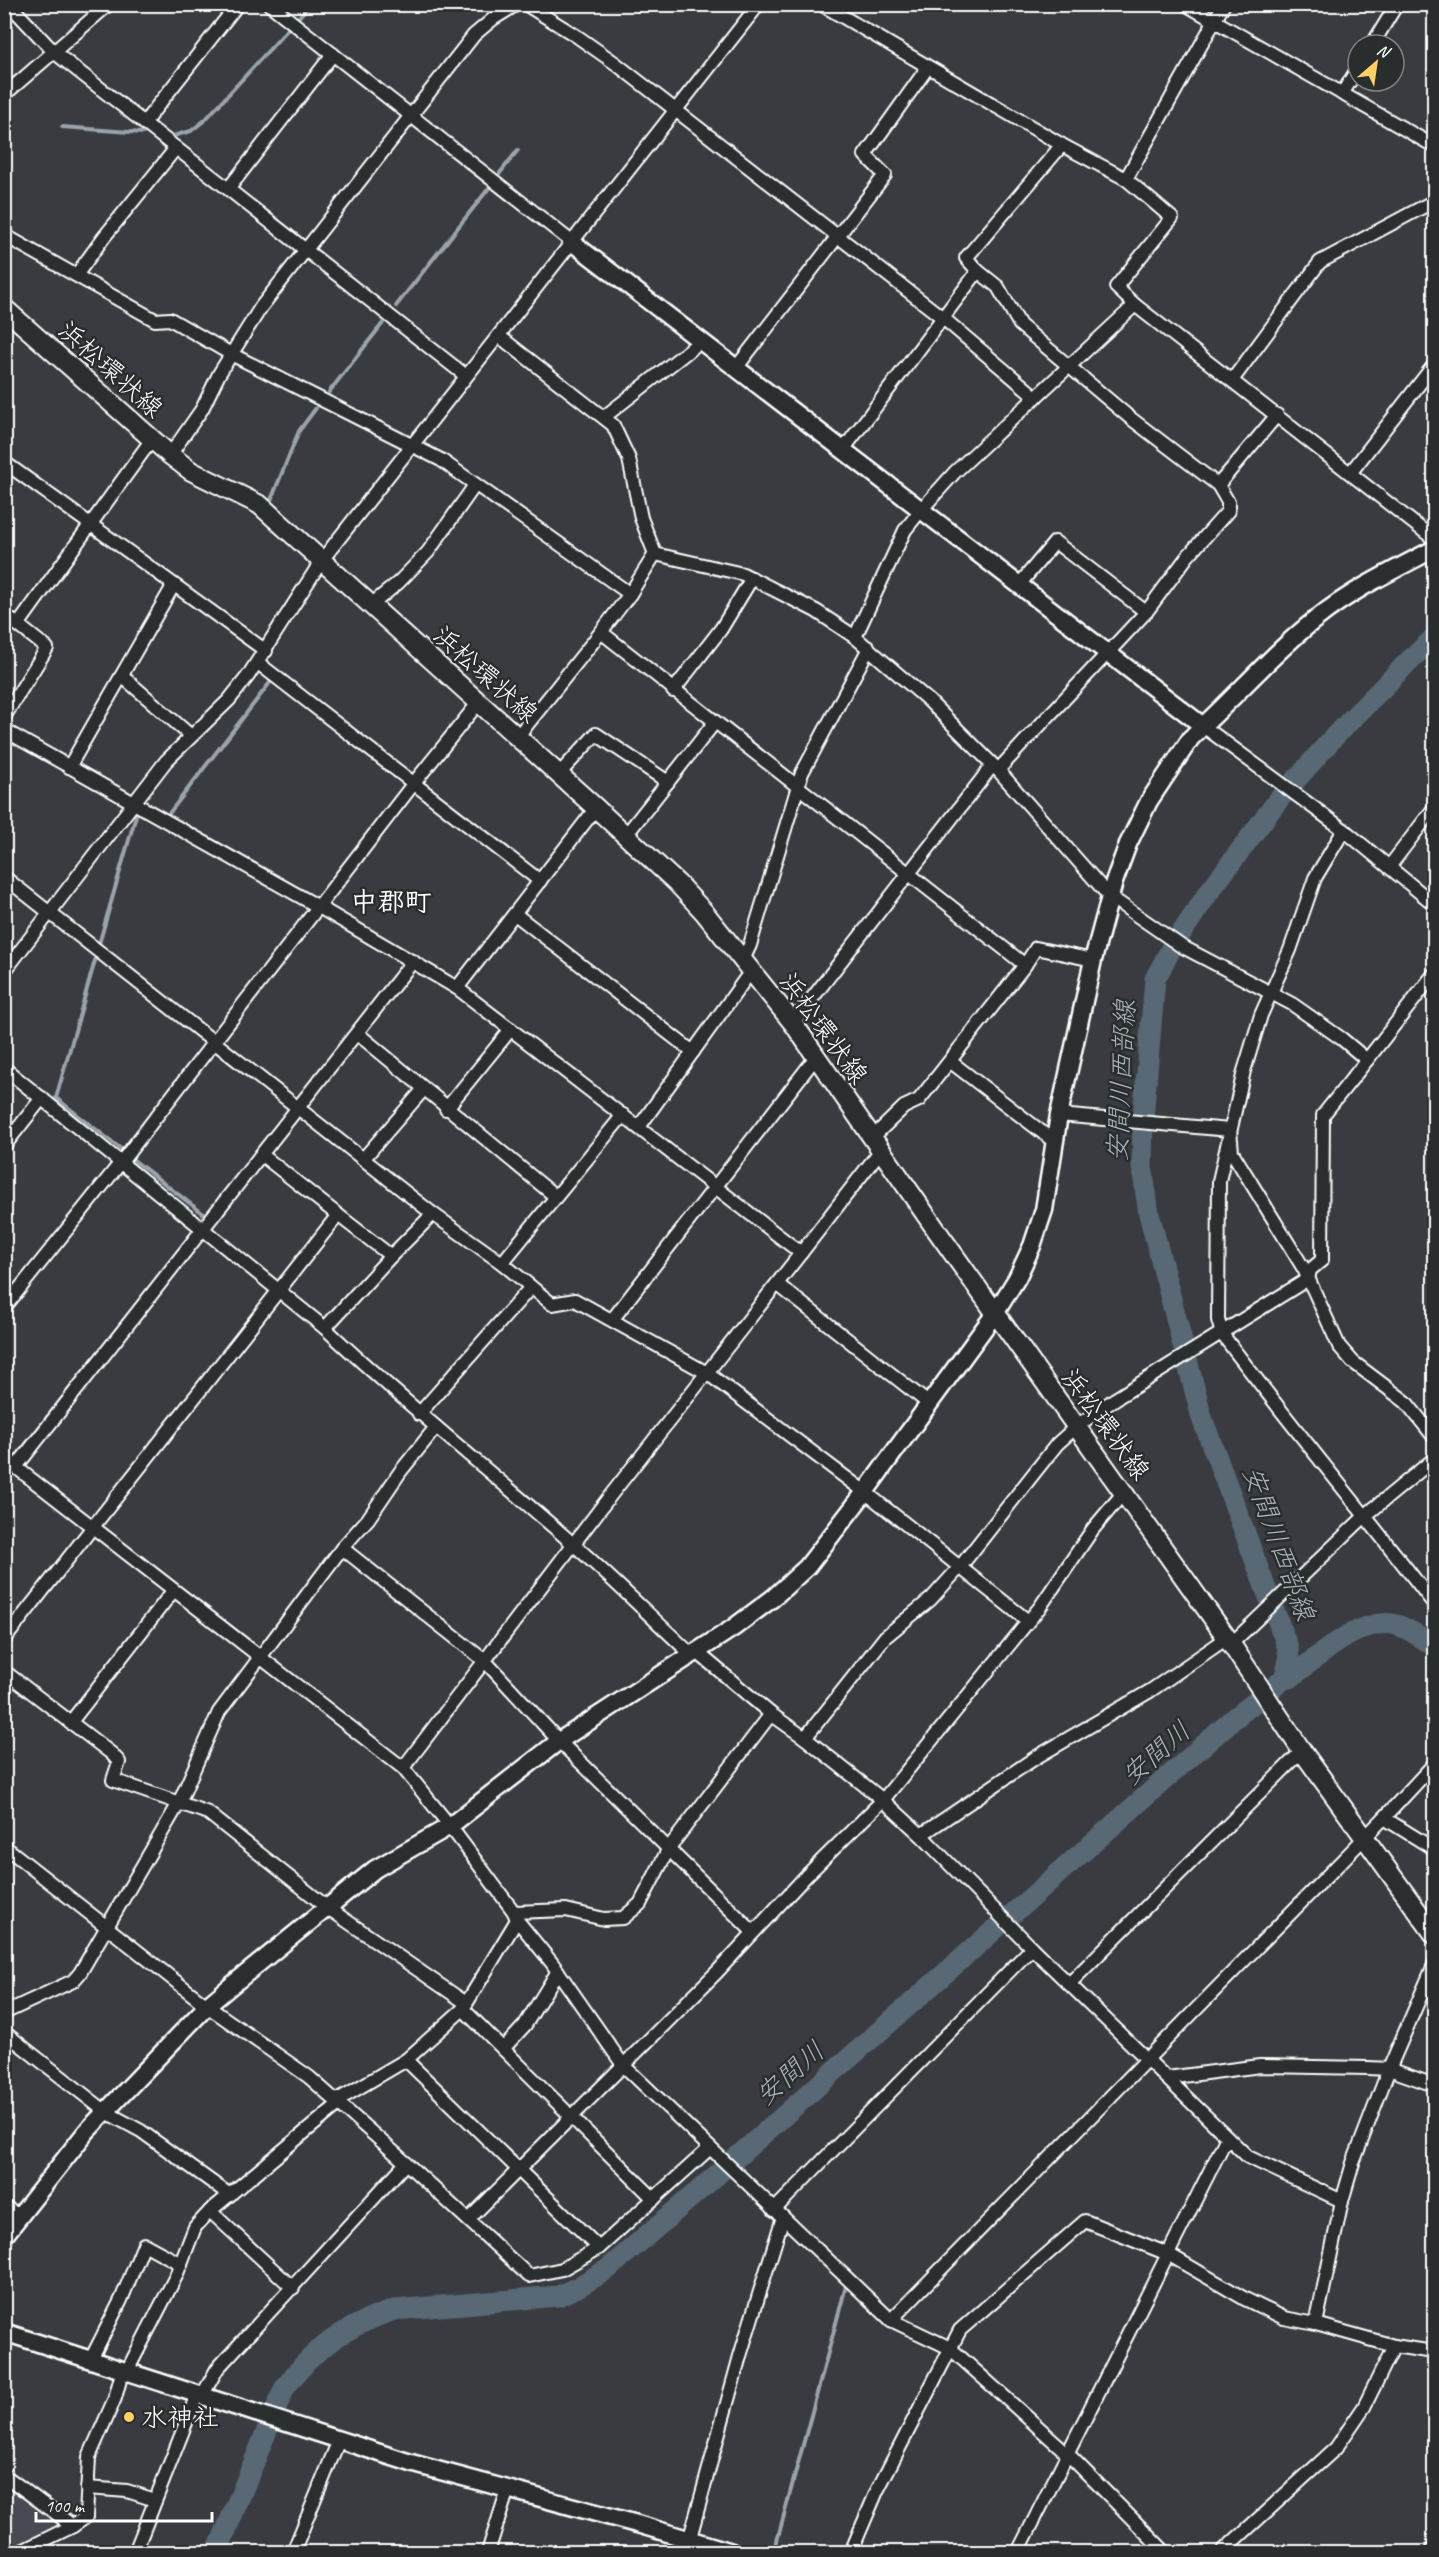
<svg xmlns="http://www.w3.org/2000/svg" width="1439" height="2557" viewBox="0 0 1439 2557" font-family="Caveat,'Klee One',sans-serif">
	<rect width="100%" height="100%" fill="#393b41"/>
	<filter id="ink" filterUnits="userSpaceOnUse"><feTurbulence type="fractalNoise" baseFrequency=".0167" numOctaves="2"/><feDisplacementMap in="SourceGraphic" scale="12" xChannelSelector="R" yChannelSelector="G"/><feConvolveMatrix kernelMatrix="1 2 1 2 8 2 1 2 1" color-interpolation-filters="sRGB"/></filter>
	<g filter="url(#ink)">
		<path fill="#484952" d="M4,2479L64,2525L13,2552H5Z"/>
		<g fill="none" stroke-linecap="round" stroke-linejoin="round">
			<g stroke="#9ba4ac" stroke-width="4">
				<path d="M298,18L310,4"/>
				<path d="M4,86L18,75"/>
				<path d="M62,127L143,133"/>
				<path d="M173,136L191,131L205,120L289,28"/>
				<path d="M500,173L518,150"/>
				<path d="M396,306L489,188"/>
				<path d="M329,392L383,323"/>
				<path d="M271,500L299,431L316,408"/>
				<path d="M167,816L272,680"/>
				<path d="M99,944L137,812"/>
				<path d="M96,957L56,1098L121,1149"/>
				<path d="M131,1158L205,1215"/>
				<path d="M14,1459L194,1231"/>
				<path d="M774,2552L846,2286"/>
			</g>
			<g stroke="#586775" stroke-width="21">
				<path d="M1284,1679L1289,1661L1288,1648L1202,1418L1149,1214L1142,1167L1143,1119L1155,979L1172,947L1209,892L1279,799L1333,738L1409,661L1434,638"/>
				<path d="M217,2552L284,2389C313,2348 346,2326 394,2310L558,2296L578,2287L608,2269L719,2173L1231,1721L1284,1679L1290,1678C1317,1658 1361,1615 1397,1625C1410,1629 1423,1639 1434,1646"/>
			</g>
			<g stroke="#fff" stroke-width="16">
				<g id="street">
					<path d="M9,4L54,52L466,376"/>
					<path d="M269,4L573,243"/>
					<path d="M525,4L578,37L615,63L943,318L1036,397"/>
					<path d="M821,4L1062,145L1126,179"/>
					<path d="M1185,4L1434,146"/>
					<path d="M1224,4L1126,179L1172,218L1116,287L1135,305L1434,539"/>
					<path d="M1372,45L1397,4"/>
					<path d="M1342,94L1358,68"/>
					<path d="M4,95L109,4"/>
					<path d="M144,123L238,4"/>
					<path d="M229,188L333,54"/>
					<path d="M4,235L155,320L170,319L231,354L441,460L630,594"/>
					<path d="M978,271L998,287L1020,325L1129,417L1218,485"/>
					<path d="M77,274L104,237L176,148"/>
					<path d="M499,336L613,425L629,459L641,518L655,554L743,574L816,611L855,637L928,700L998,770L1109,896L1181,946L1292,1004L1342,1039L1367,1060L1323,1115L1322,1260L1310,1270L1308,1279L1115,1399L1077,1426L1057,1444L960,1567L931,1599L885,1637L805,1738L771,1714L697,1652"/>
					<path d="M736,368L885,175L865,155L928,67"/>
					<path d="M1233,379L1320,262L1434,201"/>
					<path d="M604,417L701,341"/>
					<path d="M843,450L978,271L966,258L1062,145"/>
					<path d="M170,455L202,409L219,374L261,307L474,35L493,19L517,4"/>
					<path d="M4,462L266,651"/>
					<path d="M1351,472L1434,365"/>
					<path d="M655,554L630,594L601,632L1025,965L919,1100L904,1107L872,1138"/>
					<path d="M1018,586L1055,542L1146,612"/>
					<path d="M371,605L399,582L428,552L475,485"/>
					<path d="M4,615L18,625"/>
					<path d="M855,637L905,530L921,510L955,472L1135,305"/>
					<path d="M258,663L540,881"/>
					<path d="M122,676L191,736"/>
					<path d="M673,691L721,629L752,578"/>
					<path d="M4,717L47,648L18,625L152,439"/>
					<path d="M1203,726L1344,830L1434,904"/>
					<path d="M4,730L319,907L457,988L801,1253L881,1150"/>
					<path d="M518,736L601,632"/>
					<path d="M69,767L173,586"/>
					<path d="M998,770L1147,611L1187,557L1228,511V502L1218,485L1277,415"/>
					<path d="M559,774L596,734L668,782"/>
					<path d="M1344,830L1315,878L1290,950L1261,1015L1244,1071L1219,1181L1218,1320L1222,1334C1291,1426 1365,1514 1434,1604"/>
					<path d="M626,835L715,722"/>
					<path d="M1389,867L1434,808"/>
					<path d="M4,877L433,1214L502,1263L552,1304L575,1300L707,1373L865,1492L1028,1621"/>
					<path d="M515,914L693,1052"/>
					<path d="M743,960L750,945L802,773L869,648"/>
					<path d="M1025,965L1036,948L1093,960"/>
					<path d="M4,972L166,761L229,700L248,676L322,560L759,4"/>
					<path d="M457,988L596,808"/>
					<path d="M793,1023L992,766"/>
					<path d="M358,1034L555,1196"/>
					<path d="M1367,1060L1434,974"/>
					<path d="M951,1062L1056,1143"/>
					<path d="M4,1068L325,1328C404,1403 490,1471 572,1543C613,1579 652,1618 692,1655"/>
					<path d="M446,1109L511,1029"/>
					<path d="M1059,1115L1230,1130L1232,1152L1304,1269L1339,1346L1353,1362L1406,1402L1434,1437"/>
					<path d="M639,1127L751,971"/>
					<path d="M4,1146L42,1098"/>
					<path d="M262,1155L338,1215"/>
					<path d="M364,1158L423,1090"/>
					<path d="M502,1263L623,1115"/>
					<path d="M777,1284L928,1403"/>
					<path d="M4,1308L122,1161L414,783L479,702"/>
					<path d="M612,1320L816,1057"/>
					<path d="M325,1328L391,1256L433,1214"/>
					<path d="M419,1414L531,1287"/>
					<path d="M4,1458L403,1768L450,1826L514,1912L517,1920L552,1963L623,2065L891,2320"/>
					<path d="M16,1467L413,961"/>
					<path d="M342,1548L485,1661L559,1741L753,1932"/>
					<path d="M4,1640L338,1215L391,1256"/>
					<path d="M1231,1644L1366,1515L1434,1459"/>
					<path d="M4,1671L112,1754L119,1762L113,1780L208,1813L328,1908L466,2003"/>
					<path d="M70,1723L173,1591"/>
					<path d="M805,1738L883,1800L921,1835L1032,1948L1248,2157L1342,2201L1353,2163L1389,2069L1434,1965"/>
					<path d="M403,1768L610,1496L801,1253"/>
					<path d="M1384,1818L1434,1764"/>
					<path d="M921,1835L1035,1758L1150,1691L1227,1638"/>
					<path d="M4,1846L207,2006L309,2077L406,2163L217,2369L202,2396"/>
					<path d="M514,1912L566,1910L604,1919L623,1918L640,1904L669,1848L771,1714"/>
					<path d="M1070,1983L1302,1751"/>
					<path d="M463,2009L654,2199"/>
					<path d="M4,2013L73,1981L80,1973L179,1803L219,1712L342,1548L368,1519L400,1472L436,1427"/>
					<path d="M4,2032L106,2112L141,2131L230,2195"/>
					<path d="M503,2049L525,2025L558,1971"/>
					<path d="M406,2060L599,2248"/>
					<path d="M1167,2078L1260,2066L1368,2068L1389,2069L1434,2085"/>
					<path d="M336,2101L406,2060L463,2009L517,1920"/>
					<path d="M1227,2137L1168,2254L1245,2299L1284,2318L1316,2324"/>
					<path d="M406,2163L529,2276L562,2269L599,2248L710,2148"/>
					<path d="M4,2206L20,2217"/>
					<path d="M774,2210L1032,1948"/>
					<path d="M210,2211L293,2288"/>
					<path d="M469,2219L717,1972L806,1876L883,1800L1040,1607L1093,1529L1124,1492"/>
					<path d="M1394,2346L1434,2352"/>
					<path d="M91,2359L121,2300L144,2244L181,2264"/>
					<path d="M127,2371L176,2276L195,2227L210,2211L340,2103"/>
					<path d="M4,2475L73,2526L20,2552"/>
					<path d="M87,2488L127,2491L155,2500"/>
					<path d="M73,2526L86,2517L89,2457L115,2398L123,2369"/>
					<path d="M135,2552L197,2395"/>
					<path d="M293,2552L339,2440"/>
					<path d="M488,2552L508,2489"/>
					<path d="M686,2552L740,2356L783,2217"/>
					<path d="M851,2552L877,2491L960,2330L1085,2221L1168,2254L1018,2552"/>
					<path d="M1165,2552L1067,2453L950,2348L891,2320L1384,1818L1434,1849"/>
					<path d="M1222,2552L1336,2448L1364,2407L1394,2346L1316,2324L1342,2201"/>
					<path d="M1430,2552L1434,2549"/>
				</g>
			</g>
			<g stroke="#fff" stroke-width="21">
				<g id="secondary">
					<path d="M573,243L1203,726"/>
					<path d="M4,2236L86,2132L207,2006L232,1985L375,1869L450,1826L559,1741L733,1628L773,1598L807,1567L865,1492L996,1312L1017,1278L1032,1246L1044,1210L1059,1115L1093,960L1114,882L1128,844L1149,801L1191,738L1203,726C1241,691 1275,651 1316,619C1352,590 1394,570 1434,549"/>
					<path d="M4,2332L411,2463L637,2524L732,2552"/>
				</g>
			</g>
			<g stroke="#fff" stroke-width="22">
				<path id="primary" d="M4,308L170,455L191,471L260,505L596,808L677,883L704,912L793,1023L937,1231L1227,1638L1302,1751L1434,1934"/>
			</g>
			<use href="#street" stroke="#2a2d2e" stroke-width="12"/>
			<use href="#secondary" stroke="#2a2d2e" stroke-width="16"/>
			<use href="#primary" stroke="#2a2d2e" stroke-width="18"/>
		</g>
	</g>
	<circle fill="#ffd166" stroke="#2a2d2e" stroke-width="2" cx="129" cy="2417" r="6"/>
	<g text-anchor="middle" stroke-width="5" stroke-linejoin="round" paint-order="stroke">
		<g font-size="26" fill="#fff" stroke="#2a2d2e">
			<text transform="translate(111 369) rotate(42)" y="9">浜松環状線</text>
			<text transform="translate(486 674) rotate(42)" y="9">浜松環状線</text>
			<text transform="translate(824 1028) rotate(54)" y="9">浜松環状線</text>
			<text transform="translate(1106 1424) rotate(54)" y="9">浜松環状線</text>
		</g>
		<g font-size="26" fill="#fff" stroke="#2a2d2e" text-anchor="start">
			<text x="141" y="2426">水神社</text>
		</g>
		<g font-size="27" font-weight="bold" fill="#fff" stroke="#2a2d2e">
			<text x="391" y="911">中郡町</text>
		</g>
		<g font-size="27" font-style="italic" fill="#acb3ba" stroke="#2a2d2e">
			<text transform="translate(1121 1081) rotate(-87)" y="9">安間川西部線</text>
			<text transform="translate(1279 1543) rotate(70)" y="9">安間川西部線</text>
			<text transform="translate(1156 1753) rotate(-41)" y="9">安間川</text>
			<text transform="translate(790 2073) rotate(-41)" y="9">安間川</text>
		</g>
	</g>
	<rect width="1439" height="2557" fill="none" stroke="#2a2d2e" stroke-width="24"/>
	<rect x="12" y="12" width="1415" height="2533" fill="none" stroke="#fff" stroke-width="2" filter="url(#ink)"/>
	<g transform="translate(1376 63) rotate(29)"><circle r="28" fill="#2a2d2e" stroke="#7f8182" stroke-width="1.5"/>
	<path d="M0-4.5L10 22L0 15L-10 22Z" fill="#ffd166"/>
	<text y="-9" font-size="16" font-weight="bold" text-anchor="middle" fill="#ffffff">N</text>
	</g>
	<path d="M36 2512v9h176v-9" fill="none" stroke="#ffffff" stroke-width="3"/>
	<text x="45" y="2512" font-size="18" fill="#ffffff" stroke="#2a2d2e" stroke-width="4.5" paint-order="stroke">100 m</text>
</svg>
